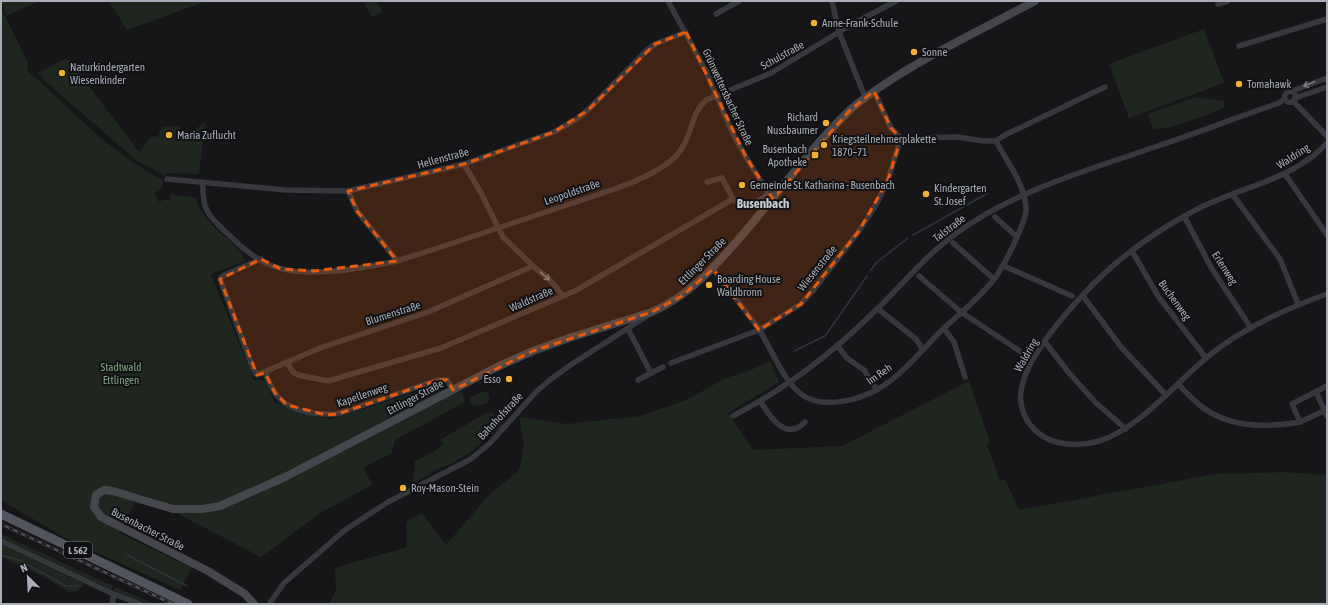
<svg xmlns="http://www.w3.org/2000/svg" width="1328" height="605" viewBox="0 0 1328 605" font-family="'Asap Condensed',sans-serif">
	<rect width="100%" height="100%" fill="#161618"/>
	<g fill="#1e261f">
		<path d="M1,1H39L6,16Z"/>
		<path d="M109,1H207L127,30Z"/>
		<path d="M363,1H376L383,12L372,17Z"/>
		<path d="M1,7L28,63L27,70C70,109 110,153 163,180L162,189L155,193L159,202L165,199L170,200V194L197,198V205L192,204L198,205L210,223L241,252L245,261L211,274L254,380H264L275,402L297,413L332,419L443,383L450,396L462,391L465,402L395,440L392,453L364,467L372,485L320,513L261,557L180,515L182,507L169,504L139,494L119,533L192,568L180,590L67,539L1,500Z"/>
		<path d="M1204,29L1224,83L1129,118L1109,64Z"/>
		<path d="M65,59L69,60L139,152L152,136L158,137L162,127L179,126L187,136L205,122L199,174L166,173V176L136,160L45,81L38,73Z"/>
		<path d="M1196,97L1224,101L1225,107C1208,115 1171,129 1153,129L1148,114Z"/>
		<path d="M770,361L779,382L728,413L753,450L842,446L969,381L990,442L987,445L1000,481L1005,479L1019,510L1216,474L1285,472L1327,475V604H329L336,590L335,568L407,547L406,522L422,513L446,545L488,496L519,470L524,446L519,417L567,424L640,416L686,400L726,378L749,371Z"/>
		<path d="M482,392H487L490,397L487,403L473,406L470,402V398Z"/>
		<path d="M486,413H492L503,425L469,453L453,463L433,471L429,475L413,483L415,461L437,450L443,443L440,440Z"/>
		<path d="M1,534L113,586V587L111,590L1,538Z"/>
		<path d="M1,544L84,584L78,591L69,592L42,576L1,557Z"/>
		<path d="M116,587L154,604H148L113,591Z"/>
	</g>
	<g fill="none" stroke-linecap="round" stroke-linejoin="round">
		<g stroke="#2c353c" stroke-width="1.5">
			<path d="M913,235L988,193"/>
			<path d="M870,271L877,262L908,238"/>
			<path d="M794,351L825,336L867,276"/>
			<path d="M1,555L21,561L66,586H79"/>
			<path d="M127,555L187,586"/>
		</g>
		<g stroke="#37383d" stroke-width="5.5">
			<path d="M668,1L706,71L732,132L746,157L764,186L771,194"/>
			<path d="M832,1L839,32L865,97"/>
			<path d="M1218,4L1228,1"/>
			<path d="M716,14L739,1"/>
			<path d="M1239,46L1327,19"/>
			<path d="M1292,91L1327,78"/>
			<circle cx="1290" cy="97" r="5.5"/>
			<path d="M1295,98L1327,87"/>
			<path d="M1293,101L1327,136"/>
			<path d="M996,141L1005,135L1105,87"/>
			<path d="M1327,143C1290,183 1235,187 1190,213C1166,226 1142,242 1121,259C1090,284 1036,342 1024,379C1017,397 1021,417 1035,430C1050,446 1079,447 1099,441C1137,430 1174,385 1205,359C1239,330 1285,309 1327,294"/>
			<path d="M464,164L481,193L503,237L533,266L549,279L563,296"/>
			<path d="M1285,174L1327,235"/>
			<path d="M167,179L285,190L348,191L464,164L554,132L575,120L588,110L646,51L655,44L686,32"/>
			<path d="M707,182L722,178L733,199"/>
			<path d="M203,183C202,212 209,216 229,235C241,247 256,260 273,266C307,279 362,268 397,261C455,243 512,223 570,204C601,193 641,183 668,163C695,143 687,117 706,100L771,73L849,26L896,1"/>
			<path d="M348,191L357,211L397,261"/>
			<path d="M1233,195L1280,259L1298,304"/>
			<path d="M1184,216L1212,269L1251,328"/>
			<path d="M995,217L1016,236"/>
			<path d="M953,243L994,279"/>
			<path d="M1132,251L1158,296L1206,358"/>
			<path d="M261,259L224,275L220,279L253,369L257,375L320,348L428,312L533,266"/>
			<path d="M1004,266L1072,296"/>
			<path d="M713,269C728,290 746,310 760,331C772,350 785,385 804,396C821,407 850,402 868,394C897,382 919,353 941,331C959,314 980,298 995,278C1004,266 1025,224 1026,210C1026,185 1007,162 996,141H983L958,137L901,138L891,128L874,91"/>
			<path d="M919,276L961,312L1024,354"/>
			<path d="M1083,296L1121,347L1166,395"/>
			<path d="M878,309L916,339L923,350"/>
			<path d="M628,329L651,373L638,380"/>
			<path d="M944,329L954,342L965,377"/>
			<path d="M1045,342L1069,373L1096,403L1126,429"/>
			<path d="M837,345L847,358L864,370L877,390"/>
			<path d="M287,363L293,372L298,375L328,381L441,348L575,291L733,199C746,211 758,202 769,193"/>
			<path d="M671,363L759,330L801,304L813,291L859,231L876,205L888,180L901,138"/>
			<path d="M265,373C269,382 273,393 281,400C294,413 320,415 338,414L438,380H447L453,390"/>
			<path d="M651,373L663,367"/>
			<path d="M1178,384C1186,392 1194,401 1202,407C1230,428 1267,428 1300,422L1292,404L1327,386"/>
			<path d="M1316,392L1327,416"/>
			<path d="M761,402C770,417 786,442 805,422"/>
			<path d="M733,416C785,389 835,351 877,309C904,283 927,254 958,232C1017,190 1088,170 1155,147C1197,133 1238,117 1279,103L1285,99"/>
			<path d="M1300,422L1324,411"/>
			<path d="M1,541L111,593L140,604"/>
			<path d="M112,604L114,594"/>
			<path d="M269,604L284,583L345,530L388,502L471,459L490,443L536,392L551,379L572,364L650,314"/>
		</g>
		<path stroke="#45474d" stroke-width="8" d="M254,604L245,594L208,571L101,517L94,507L96,495L104,490L113,491L173,509H203L220,506L285,477L497,367L533,351L569,338L652,312C688,296 712,270 737,241C775,198 808,150 850,110C864,97 880,87 897,76C941,48 989,26 1035,1"/>
		<path stroke="#53555c" stroke-width="9" d="M1,514L188,604"/>
		<g stroke="#4a4c52" stroke-width="3">
			<path id="rail" d="M1,524L173,604"/>
		</g>
		<use href="#rail" stroke="#111113" stroke-width="1.5" stroke-dasharray="4.5" stroke-linecap="butt"/>
	</g>
	<defs><path id="oneway-shaft" d="M-6 0H5M1.5-3L5.5 0L1.5 3" fill="none" stroke-width="1.6" stroke-linecap="round" stroke-linejoin="round"/></defs>
	<g stroke="#757881">
		<use href="#oneway-shaft" transform="translate(1309 84) rotate(159)"/>
		<use href="#oneway-shaft" transform="translate(545 276) rotate(41)"/>
	</g>
	<path fill="#e8590c" fill-opacity="0.2" stroke="#e8590c" stroke-width="3" stroke-dasharray="8 5" stroke-linejoin="round" d="M686,32L746,157L773,199L849,111L874,91L891,128L901,138L888,180L859,231L801,304L759,330L713,269L682,296L652,312L533,351L453,390L447,380H438L338,414L326,415L287,405L275,393L265,373L257,375L220,279L261,259L281,269L314,271L397,261L357,211L348,191L464,164L554,132L588,110L655,44Z"/>
	<g fill="#f2b134" stroke="#111113" stroke-width="1.5">
		<circle cx="814" cy="23" r="4"/>
		<circle cx="914" cy="52" r="4"/>
		<circle cx="62" cy="73" r="4"/>
		<circle cx="1239" cy="84" r="4"/>
		<circle cx="826" cy="123" r="4"/>
		<circle cx="169" cy="135" r="4"/>
		<circle cx="824" cy="145" r="4"/>
		<rect x="811" y="151" width="8" height="8" rx="2"/>
		<circle cx="742" cy="185" r="4"/>
		<circle cx="926" cy="194" r="4"/>
		<circle cx="709" cy="285" r="4"/>
		<circle cx="509" cy="379" r="4"/>
		<circle cx="403" cy="488" r="4"/>
	</g>
	<g text-anchor="middle" stroke-width="4" stroke-linejoin="round" paint-order="stroke">
		<rect fill="#111113" stroke="#7b7e86" stroke-width="1" x="64" y="542" width="28" height="16" rx="3"/>
		<g font-size="10" font-weight="bold" fill="#a8adb8">
			<text x="78" y="554">L 562</text>
		</g>
		<g font-size="11" fill="#a8adb8" stroke="#111113" text-anchor="start">
			<text x="822" y="27">Anne-Frank-Schule</text>
			<text x="922" y="56">Sonne</text>
			<text x="70" y="71">Naturkindergarten<tspan x="70" dy="13">Wiesenkinder</tspan></text>
			<text x="1247" y="88">Tomahawk</text>
			<text x="818" y="121" text-anchor="end">Richard<tspan x="818" dy="13">Nussbaumer</tspan></text>
			<text x="177" y="139">Maria Zuflucht</text>
			<text x="832" y="143">Kriegsteilnehmerplakette<tspan x="832" dy="13">1870–71</tspan></text>
			<text x="807" y="153" text-anchor="end">Busenbach<tspan x="807" dy="13">Apotheke</tspan></text>
			<text x="750" y="189">Gemeinde St. Katharina - Busenbach</text>
			<text x="934" y="192">Kindergarten<tspan x="934" dy="13">St. Josef</tspan></text>
			<text x="717" y="283">Boarding House<tspan x="717" dy="13">Waldbronn</tspan></text>
			<text x="501" y="383" text-anchor="end">Esso</text>
			<text x="411" y="492">Roy-Mason-Stein</text>
		</g>
		<g font-size="11" fill="#a8adb8" stroke="#111113">
			<text transform="translate(782 55) rotate(-29)" y="4">Schulstraße</text>
			<text transform="translate(728 97) rotate(65)" y="4">Grünwettersbacher Straße</text>
			<text transform="translate(1293 156) rotate(-33)" y="4">Waldring</text>
			<text transform="translate(443 158) rotate(-15)" y="4">Hellenstraße</text>
			<text transform="translate(572 192) rotate(-19)" y="4">Leopoldstraße</text>
			<text transform="translate(949 228) rotate(-37)" y="4">Talstraße</text>
			<text transform="translate(702 261) rotate(-45)" y="4">Ettlinger Straße</text>
			<text transform="translate(817 268) rotate(-51)" y="4">Wiesenstraße</text>
			<text transform="translate(1225 268) rotate(57)" y="4">Erlenweg</text>
			<text transform="translate(531 299) rotate(-24)" y="4">Waldstraße</text>
			<text transform="translate(1175 300) rotate(54)" y="4">Buchenweg</text>
			<text transform="translate(393 313) rotate(-18)" y="4">Blumenstraße</text>
			<text transform="translate(1026 355) rotate(-60)" y="4">Waldring</text>
			<text transform="translate(879 374) rotate(-35)" y="4">Im Reh</text>
			<text transform="translate(362 395) rotate(-19)" y="4">Kapellenweg</text>
			<text transform="translate(415 397) rotate(-28)" y="4">Ettlinger Straße</text>
			<text transform="translate(500 416) rotate(-47)" y="4">Bahnhofstraße</text>
			<text transform="translate(148 529) rotate(27)" y="4">Busenbacher Straße</text>
		</g>
		<g font-size="11" fill="#7fa381" stroke="#111113">
			<text x="121" y="371">Stadtwald<tspan x="121" dy="13">Ettlingen</tspan></text>
		</g>
		<g font-size="13" font-weight="bold" fill="#c9ccd4" stroke="#111113">
			<text x="763" y="208">Busenbach</text>
		</g>
	</g>
	<rect width="1328" height="605" fill="none" stroke="#a8adb8" stroke-width="4"/>
	<g transform="translate(28 577) rotate(336)" stroke="#111113" stroke-width="3" paint-order="stroke">
	<path d="M0-3L7 15L0 10L-7 15Z" fill="#a8adb8"/>
	<text y="-6" font-size="11" font-weight="bold" text-anchor="middle" fill="#a8adb8">N</text>
	</g>
</svg>
